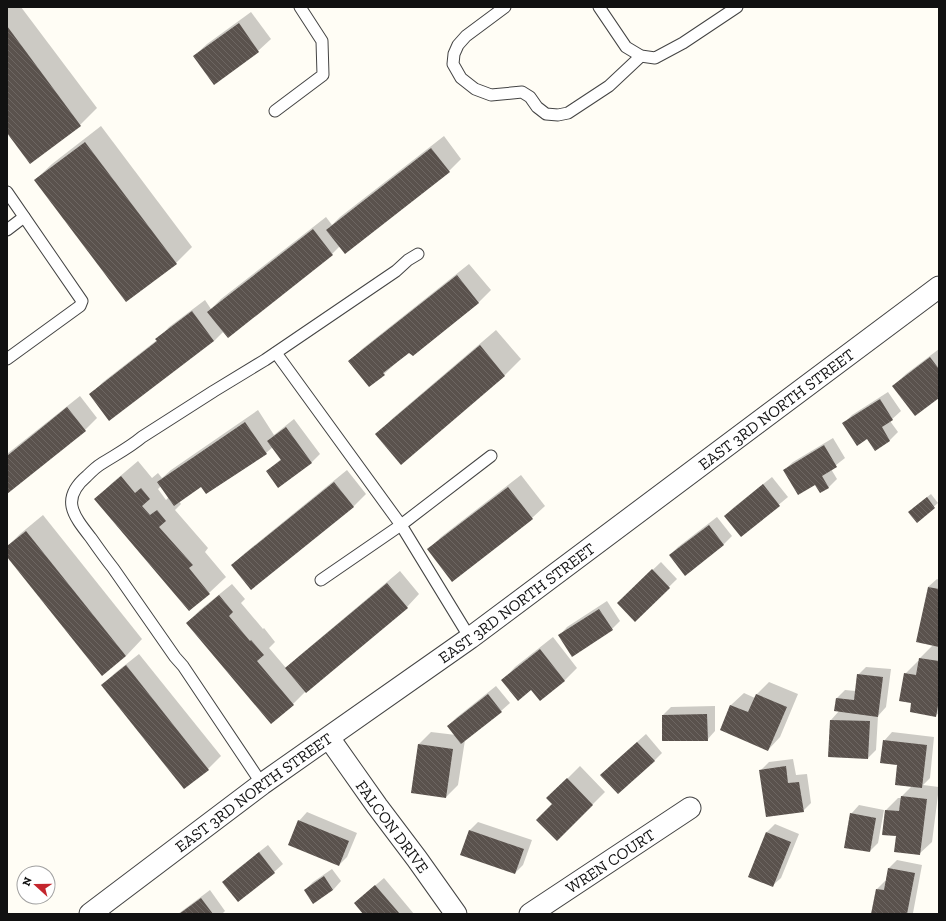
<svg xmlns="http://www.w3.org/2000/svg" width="946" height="921" viewBox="0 0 946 921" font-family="'Zilla Slab',serif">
	<defs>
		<pattern id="building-back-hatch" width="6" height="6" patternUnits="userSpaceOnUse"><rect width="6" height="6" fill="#5a524d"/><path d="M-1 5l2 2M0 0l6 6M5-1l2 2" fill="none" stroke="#6d6662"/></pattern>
	</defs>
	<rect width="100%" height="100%" fill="#fffdf5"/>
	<g fill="#0003" fill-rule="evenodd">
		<path d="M7,7H21L97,108L80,125L31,162L7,131Z"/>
		<path d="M251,12L271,39L258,51L194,56L207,44Z"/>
		<path d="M101,126L192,247L176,263L35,180L52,164Z"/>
		<path d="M444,136L461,159L449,171L340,246L332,254L228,336L224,331L214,341L91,394L103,382L157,340L169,327L205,300L211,309L221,299L326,217L332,225L340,217Z"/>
		<path d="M469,264L491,290L478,303L409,351L384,374L350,361L362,349Z"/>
		<path d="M496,330L521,359L505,375L401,463L377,434L393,418Z"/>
		<path d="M939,349V397L893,386L906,374Z"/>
		<path d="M888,392L901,411L890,421L898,432L890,440L875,450L868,438L843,424L852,415Z"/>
		<path d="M80,396L97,418L85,430L7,493V454Z"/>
		<path d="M258,410L274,435L294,419L320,454L312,462L267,471L281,459L273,447L266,453L202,486L179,501L181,504L175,510L208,548L205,552L226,577L209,593L189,610L96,499L112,483L138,461L152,478L158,473L162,478L171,470ZM161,486L169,497L166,500L158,489Z"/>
		<path d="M833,438L845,458L831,469L837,479L829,487L820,492L815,483L784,470L793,462Z"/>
		<path d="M347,470L366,494L354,506L251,589L232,565L245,553Z"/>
		<path d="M521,475L545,506L532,518L452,580L429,549L441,537Z"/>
		<path d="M772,477L788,497L741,536L725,516L733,508Z"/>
		<path d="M931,494L938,503L917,521L913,508Z"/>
		<path d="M43,515L142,639L126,656L7,555V547L20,534Z"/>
		<path d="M717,517L732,536L724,544L685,575L670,555L678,547Z"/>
		<path d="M661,562L677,579L635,620L618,603Z"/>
		<path d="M400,571L419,594L407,607L306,691L293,704L271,723L187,623L200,610L232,584L245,599L241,603L263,629L264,628L275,642L269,648L286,668L299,656Z"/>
		<path d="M937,579L939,580V713L935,716L913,702L905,674L918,661H919L920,658L933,645L928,587Z"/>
		<path d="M607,601L620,621L612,629L559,636L567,627Z"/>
		<path d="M553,637L577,668L565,680L541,700L532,689L503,680L515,667Z"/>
		<path d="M139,654L221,756L208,769L185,788L103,685L115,673Z"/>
		<path d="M866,667L891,669L886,707L878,716L876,750L868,758L829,756L831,720L839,711H835L837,698L845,690L856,691L858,675Z"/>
		<path d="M769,682L798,694L780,737L768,750L721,730L731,705L744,693L755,698L757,694Z"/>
		<path d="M496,686L510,703L501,711L465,740L458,785L446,797L412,792L419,744L431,732L456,735L448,726L456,718Z"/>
		<path d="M715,706V731L707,740L663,715L671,707Z"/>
		<path d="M892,732L934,737L930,778L923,785L939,787L932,842L919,854L897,835L886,810L898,798H901L902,796L912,786L884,741Z"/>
		<path d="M646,734L662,753L654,761L610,766Z"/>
		<path d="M793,759L796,775L807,774L811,803L803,811L760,771L769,762Z"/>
		<path d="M580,766L605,792L557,840L554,804L548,798Z"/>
		<path d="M859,805L884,810L878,843L870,851L851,814Z"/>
		<path d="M307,812L357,833L347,857L339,865L299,821Z"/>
		<path d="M478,822L532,840L523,865L515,873L462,855L470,830Z"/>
		<path d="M775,824L799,834L781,878L772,886L749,876L767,832Z"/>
		<path d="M268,845L283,864L274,872L238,901L223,882L231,874Z"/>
		<path d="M897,860L922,865L913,913L872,914L877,889L885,881H886L889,868Z"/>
		<path d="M332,869L341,881L333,890H305L313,882Z"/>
		<path d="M384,878L414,914H364V895Z"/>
		<path d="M210,890L225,911L222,914H178Z"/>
	</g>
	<g fill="url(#building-back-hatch)">
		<path d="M239,23L259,52L214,85L193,56Z"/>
		<path d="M7,26L81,126L30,164L7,133Z"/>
		<path d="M85,142L177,264L126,302L34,180Z"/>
		<path d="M431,148L450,172L345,254L326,230Z"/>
		<path d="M313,229L333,255L228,338L207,312Z"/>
		<path d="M457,275L479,303L413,356L409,353L383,373L385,375L369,387L348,361Z"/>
		<path d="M192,311L214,341L109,421L89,394L157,341L155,339Z"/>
		<path d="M480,345L505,376L401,465L375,434Z"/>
		<path d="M930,357L939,369V398L915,416L892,386Z"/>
		<path d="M880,399L893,420L882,427L890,441L875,451L867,439L857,446L842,423Z"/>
		<path d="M67,407L86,431L7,494V456Z"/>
		<path d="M245,422L267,454L206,494L201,487L174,506L157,482Z"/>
		<path d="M286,427L312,463L278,488L266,471L281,460L267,441Z"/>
		<path d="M824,445L837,467L822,476L829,488L820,493L815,485L798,495L783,470Z"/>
		<path d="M121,476L135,493L141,488L150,499L142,506L150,515L157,510L166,521L159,527L193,565L189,568L210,594L189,611L94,499Z"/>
		<path d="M334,482L354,507L251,590L231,565Z"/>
		<path d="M763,484L780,506L741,537L724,516Z"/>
		<path d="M508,487L533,519L452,582L427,549Z"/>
		<path d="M927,497L935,508L917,523L908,512Z"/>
		<path d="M709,525L724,545L685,576L669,555Z"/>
		<path d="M26,531L126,656L102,676L7,557V546Z"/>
		<path d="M652,569L670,588L635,622L617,603Z"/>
		<path d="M387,583L408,608L306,693L285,668Z"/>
		<path d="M928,587L939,589V647L916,642Z"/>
		<path d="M219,595L233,612L229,616L250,641L251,640L264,655L257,661L294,705L271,724L186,623Z"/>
		<path d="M599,609L613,630L572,657L558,635Z"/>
		<path d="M540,649L565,681L540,701L531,690L518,701L501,680Z"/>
		<path d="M919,658L939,661V700L936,717L910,712L911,703L899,701L904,673L916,675Z"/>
		<path d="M126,665L209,770L184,789L101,685Z"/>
		<path d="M857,674L883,677L878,717L834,711L836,698L854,700Z"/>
		<path d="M488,694L502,712L461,744L447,726Z"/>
		<path d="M756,694L787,707L768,751L720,730L730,705L748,712Z"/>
		<path d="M707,714L708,741H662V715Z"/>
		<path d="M830,720L870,721L868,759L828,757Z"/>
		<path d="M883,740L927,745L922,788L895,785L897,765L880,763Z"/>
		<path d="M637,742L655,761L618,794L600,775Z"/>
		<path d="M418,744L453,749L446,798L411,793Z"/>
		<path d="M786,766L788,783L799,782L804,812L766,817L759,770Z"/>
		<path d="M567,778L593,805L557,841L536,820L552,804L546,798Z"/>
		<path d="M901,796L927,799L920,855L894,852L896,836L882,835L885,810L899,811Z"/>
		<path d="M850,813L876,818L870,852L844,848Z"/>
		<path d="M298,820L349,841L339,866L288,845Z"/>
		<path d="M469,830L524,849L515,874L460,855Z"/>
		<path d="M766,832L791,842L773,887L748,877Z"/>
		<path d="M259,852L275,873L238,902L222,882Z"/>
		<path d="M888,868L915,873L907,914H871L876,889L884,890Z"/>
		<path d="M324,876L333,890L313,904L304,890Z"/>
		<path d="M375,885L400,914H363L354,903Z"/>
		<path d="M201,898L213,914H179Z"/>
	</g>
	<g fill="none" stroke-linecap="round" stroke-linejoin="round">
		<g stroke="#444" stroke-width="13">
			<g id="service">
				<path d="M505,7L466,36L458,45L454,54L453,64L461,78L475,89L491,95L522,92L530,97L537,107L546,114L558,115L568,113L609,86L641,56"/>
				<path d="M599,7L626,47L641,56L655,58L683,43L737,7"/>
				<path d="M275,111L323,75L322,41L300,7"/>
				<path d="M7,192L82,301L80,306L7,359"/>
				<path d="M7,230L24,217"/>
				<path d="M276,353L401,525L470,638"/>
				<path d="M321,580L401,525L491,456"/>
				<path d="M262,784L183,666L175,657L113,568C105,558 98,548 91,538C73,515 60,499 87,476C91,472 96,467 101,464C115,455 129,448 142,437L214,391L265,360L396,271L408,260L418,254"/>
			</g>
		</g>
		<g stroke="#444" stroke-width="23">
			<g id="minor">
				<path id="s1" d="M329,738L377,806L417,859L456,914"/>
				<path id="s2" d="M90,914L262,784L470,638L939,287"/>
				<path id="s3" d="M530,914L690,808"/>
			</g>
		</g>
		<use href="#service" stroke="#fff" stroke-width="11"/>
		<use href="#minor" stroke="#fff" stroke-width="21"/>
	</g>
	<g text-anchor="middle" stroke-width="4" stroke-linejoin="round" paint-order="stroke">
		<g font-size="16" fill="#111" stroke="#fff">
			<text dy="6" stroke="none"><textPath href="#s2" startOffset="852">EAST 3RD NORTH STREET</textPath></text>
			<text dy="6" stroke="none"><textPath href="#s2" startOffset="528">EAST 3RD NORTH STREET</textPath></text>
			<text dy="6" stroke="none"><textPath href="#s2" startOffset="204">EAST 3RD NORTH STREET</textPath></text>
			<text dy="6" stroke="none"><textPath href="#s1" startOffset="109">FALCON DRIVE</textPath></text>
			<text dy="6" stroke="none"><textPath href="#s3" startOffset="96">WREN COURT</textPath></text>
		</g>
	</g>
	<rect width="946" height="921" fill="none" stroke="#111111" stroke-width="16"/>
	<g transform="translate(36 885) rotate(291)"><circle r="19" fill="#ffffff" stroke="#a0a0a0"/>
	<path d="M0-3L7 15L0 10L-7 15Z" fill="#c4262e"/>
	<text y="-6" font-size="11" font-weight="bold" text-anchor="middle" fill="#111111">N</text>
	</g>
</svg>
